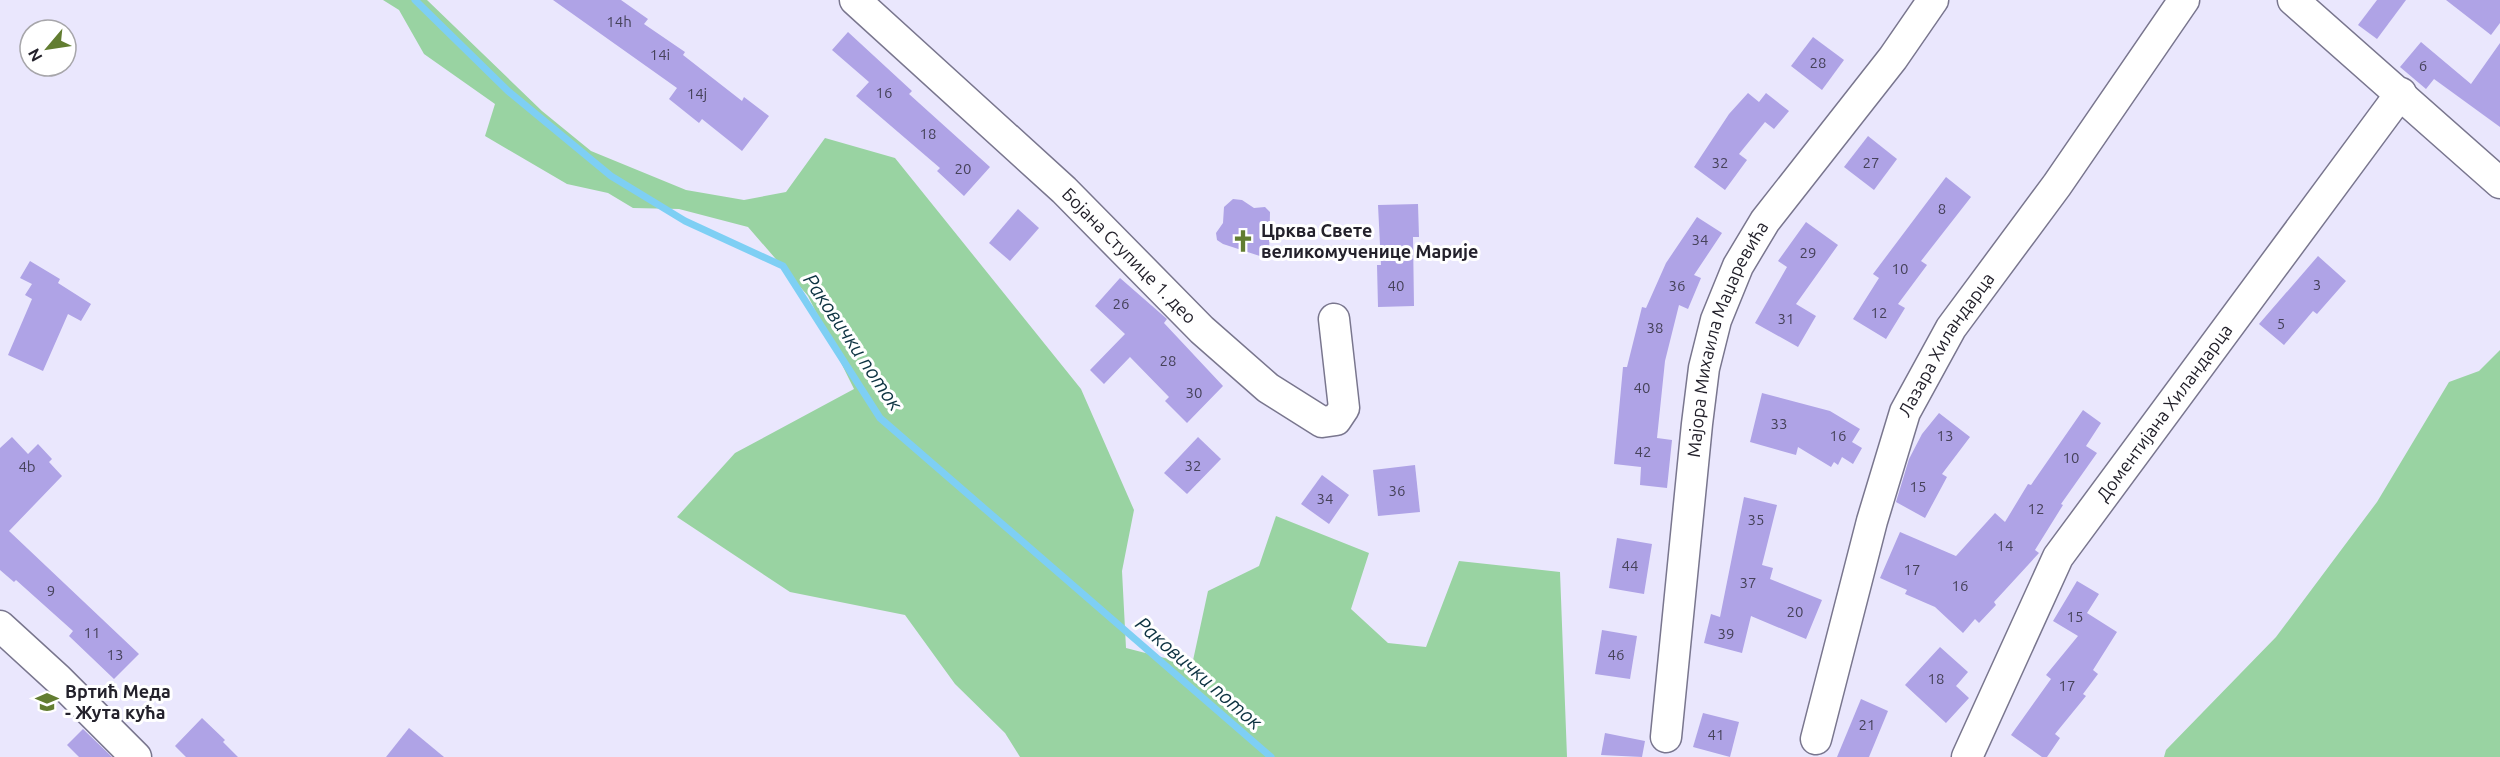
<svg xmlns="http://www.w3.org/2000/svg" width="2500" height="757" viewBox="0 0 2500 757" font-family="Ubuntu,sans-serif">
	<rect width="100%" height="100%" fill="#eae7fd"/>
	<g fill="#99d3a2">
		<path d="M383,0H427L542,111L591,151L686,190L744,200L786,192L825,138L895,158L1081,389L1134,510L1122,571L1126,648L1192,665L1208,591L1259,566L1276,516L1369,553L1351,609L1388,643L1426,647L1459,561L1560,572L1567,757H1020L1005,733L955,684L905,615L790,592L677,517L735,453L854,389L808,296L748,227L679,209L633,208L608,193L567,184L485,136L495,104L424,54L399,10Z"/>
		<path d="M2500,350V757H2164L2166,750L2276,637L2377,502L2449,382L2479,371Z"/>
	</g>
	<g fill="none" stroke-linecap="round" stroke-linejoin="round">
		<path stroke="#7ecff4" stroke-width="7" d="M415,0L508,91L611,176L685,221L783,266L880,418L1271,757"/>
	</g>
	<g fill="#afa3e6">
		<path d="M553,0H621L648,19L644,24L685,52L683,55L742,101L744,97L769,116L742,151L702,119L699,123L669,99L677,88Z"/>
		<path d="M2377,0H2406L2377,39L2358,25Z"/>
		<path d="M2446,0H2500V23L2491,35Z"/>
		<path d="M848,32L912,91L909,94L990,167L964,196L937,171L940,168L856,96L869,82L832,50Z"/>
		<path d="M1813,37L1844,60L1822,90L1791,66Z"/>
		<path d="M2421,42L2471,84L2500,43V127L2434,79L2426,89L2400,67Z"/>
		<path d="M1748,93L1759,102L1766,93L1789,111L1774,129L1765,122L1739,154L1747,160L1725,190L1694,167L1729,114Z"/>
		<path d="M1868,136L1897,159L1874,190L1844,167Z"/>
		<path d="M1946,177L1971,197L1921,261L1927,265L1898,304L1905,308L1886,339L1853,319L1879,278L1873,274Z"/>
		<path d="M1233,199L1242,200L1254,208L1265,207L1270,212L1269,259L1223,244L1217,240L1216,233L1223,223L1224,207Z"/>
		<path d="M1418,204L1419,237H1413L1414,306L1378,307L1377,265H1381L1378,205Z"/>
		<path d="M1018,209L1039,228L1010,261L989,243Z"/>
		<path d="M1697,217L1722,233L1694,275L1701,278L1688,309L1679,305L1665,361L1657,438L1672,440L1667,488L1640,485L1641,467L1614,464L1623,367H1627L1642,307L1646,308L1666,263Z"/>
		<path d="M1806,222L1838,245L1796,304L1816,316L1798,347L1755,323L1787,267L1778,261Z"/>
		<path d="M2318,256L2346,281L2317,314L2313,311L2284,345L2259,324Z"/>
		<path d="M30,261L60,279L58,283L91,304L81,321L68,314L43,371L8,355L32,299L25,295L32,284L20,278Z"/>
		<path d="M1120,278L1167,319L1164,323L1223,386L1187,423L1165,401L1169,397L1130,357L1104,384L1090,370L1125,334L1095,306Z"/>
		<path d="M1762,393L1830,411L1860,429L1852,442L1862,448L1853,464L1842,457L1838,465L1834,462L1831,467L1798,447L1796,455L1750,442Z"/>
		<path d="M2083,410L2101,423L2086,446L2097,453L2061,504L2063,505L2035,550L2039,553L1994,602L1996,605L1979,623L1975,619L1963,633L1935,607L1905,594L1907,590L1880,578L1900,532L1956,556L1995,513L2005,522L2028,484L2031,485Z"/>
		<path d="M1939,413L1970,437L1942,474L1947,477L1925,518L1896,502L1909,459L1922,434Z"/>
		<path d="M12,437L28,454L38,444L52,459L49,462L62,476L9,531L139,654L114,679L69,636L73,631L16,580L14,582L0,570V448Z"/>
		<path d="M1198,437L1221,459L1187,494L1164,473Z"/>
		<path d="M1415,465L1420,512L1378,516L1373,470Z"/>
		<path d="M1322,475L1349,495L1329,524L1301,504Z"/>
		<path d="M1744,497L1777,505L1762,565L1773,568L1770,579L1822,600L1806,639L1751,616L1742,653L1704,643L1711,614L1720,617Z"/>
		<path d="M1617,538L1652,544L1644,594L1609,588Z"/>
		<path d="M2077,581L2099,594L2087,613L2117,632L2093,670L2098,674L2083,694L2086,696L2055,734L2060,738L2047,757H2042L2011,735L2051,679L2046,675L2078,636L2053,621Z"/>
		<path d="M1602,630L1637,636L1630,679L1595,674Z"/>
		<path d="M1940,647L1968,672L1956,686L1969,698L1946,723L1905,685Z"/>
		<path d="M1861,699L1888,711L1869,757H1837Z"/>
		<path d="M1703,713L1739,722L1730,757L1693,747Z"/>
		<path d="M202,718L225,740L223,742L238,757H186L175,746Z"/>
		<path d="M409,728L444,757H386Z"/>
		<path d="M83,729L112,757H79L67,745Z"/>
		<path d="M1605,733L1645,741L1642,757L1601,755Z"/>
	</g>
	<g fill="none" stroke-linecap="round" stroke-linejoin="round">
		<g stroke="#79768e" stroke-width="33">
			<g id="minor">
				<path id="s1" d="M855,0L1064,190L1202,330L1268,388L1322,422L1336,420L1344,408L1334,319"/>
				<path d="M2293,0L2500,183"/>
				<path d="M0,626L58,679L136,757"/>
				<path id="s2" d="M1666,737L1697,424L1704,368L1716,320L1738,266L1765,221L1893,58L1933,0"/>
				<path id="s3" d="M1816,739L1872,521L1905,412L1951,328L2057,185L2184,0"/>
				<path id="s4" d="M1967,757L2058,557L2401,93"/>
			</g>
		</g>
		<use href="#minor" stroke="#fff" stroke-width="30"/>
	</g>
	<defs>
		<g id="church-bare" transform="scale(1.8)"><path d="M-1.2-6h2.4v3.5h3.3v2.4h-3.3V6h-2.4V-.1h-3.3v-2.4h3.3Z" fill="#627d31" stroke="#fff" stroke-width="2.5" paint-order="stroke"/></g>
		<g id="school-bare" transform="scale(1.8)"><path d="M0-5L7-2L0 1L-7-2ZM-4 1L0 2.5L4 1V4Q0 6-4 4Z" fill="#627d31" stroke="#fff" stroke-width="2.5" paint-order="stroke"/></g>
	</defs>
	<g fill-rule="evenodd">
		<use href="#church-bare" x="1243" y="241"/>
		<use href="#school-bare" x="47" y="702"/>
	</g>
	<g text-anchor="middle" stroke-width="6" stroke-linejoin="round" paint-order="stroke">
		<g font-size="15" fill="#46425a">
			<text x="619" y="27">14h</text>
			<text x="660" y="60">14i</text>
			<text x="1818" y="68">28</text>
			<text x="2423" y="71">6</text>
			<text x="884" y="98">16</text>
			<text x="697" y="99">14j</text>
			<text x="928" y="139">18</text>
			<text x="1720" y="168">32</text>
			<text x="1871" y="168">27</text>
			<text x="963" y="174">20</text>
			<text x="1942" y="214">8</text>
			<text x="1700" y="245">34</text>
			<text x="1808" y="258">29</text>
			<text x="1900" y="274">10</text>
			<text x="2317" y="290">3</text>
			<text x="1396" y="291">40</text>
			<text x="1677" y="291">36</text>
			<text x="1121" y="309">26</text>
			<text x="1879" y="318">12</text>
			<text x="1786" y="324">31</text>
			<text x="2281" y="329">5</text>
			<text x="1655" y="333">38</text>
			<text x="1168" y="366">28</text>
			<text x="1642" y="393">40</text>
			<text x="1194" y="398">30</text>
			<text x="1779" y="429">33</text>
			<text x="1838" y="441">16</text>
			<text x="1945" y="441">13</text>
			<text x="1643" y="457">42</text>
			<text x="2071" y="463">10</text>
			<text x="1193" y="471">32</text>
			<text x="27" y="472">4b</text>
			<text x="1918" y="492">15</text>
			<text x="1397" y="496">36</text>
			<text x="1325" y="504">34</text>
			<text x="2036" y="514">12</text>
			<text x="1756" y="525">35</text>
			<text x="2005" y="551">14</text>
			<text x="1630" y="571">44</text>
			<text x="1912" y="575">17</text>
			<text x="1748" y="588">37</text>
			<text x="1960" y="591">16</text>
			<text x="51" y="596">9</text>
			<text x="1795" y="617">20</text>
			<text x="2075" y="622">15</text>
			<text x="92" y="638">11</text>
			<text x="1726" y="639">39</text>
			<text x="115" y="660">13</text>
			<text x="1616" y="660">46</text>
			<text x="1936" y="684">18</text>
			<text x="2067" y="691">17</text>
			<text x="1867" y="730">21</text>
			<text x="1716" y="740">41</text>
		</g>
		<g font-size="18" font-weight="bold" fill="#23212b" stroke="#fff" text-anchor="start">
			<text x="1261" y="237">Црква Свете<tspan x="1261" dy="21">великомученице Марије</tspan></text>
			<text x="65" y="698">Вртић Меда<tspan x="65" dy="21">- Жута кућа</tspan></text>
		</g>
		<g font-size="18" fill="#23212b" stroke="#fff">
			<text dy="6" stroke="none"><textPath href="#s1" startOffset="375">Бојана Ступице 1. део</textPath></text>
			<text dy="6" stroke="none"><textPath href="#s2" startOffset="405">Мајора Михаила Маџаревића</textPath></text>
			<text dy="6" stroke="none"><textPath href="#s3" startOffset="418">Лазара Хиландарца</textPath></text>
			<text dy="6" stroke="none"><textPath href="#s4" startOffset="399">Доментијана Хиландарца</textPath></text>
		</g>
		<g font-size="20" font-style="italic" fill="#0c3241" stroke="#fff">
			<text transform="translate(853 342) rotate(56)" y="7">Раковички поток</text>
			<text transform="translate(1199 673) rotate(41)" y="7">Раковички поток</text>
		</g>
	</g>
	<g transform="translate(48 48) rotate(241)"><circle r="28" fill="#ffffff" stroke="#a7a6aa" stroke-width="1.5"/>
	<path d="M0-4.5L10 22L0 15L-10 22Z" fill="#627d31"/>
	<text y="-9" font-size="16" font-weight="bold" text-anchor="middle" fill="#23212b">N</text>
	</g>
</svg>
